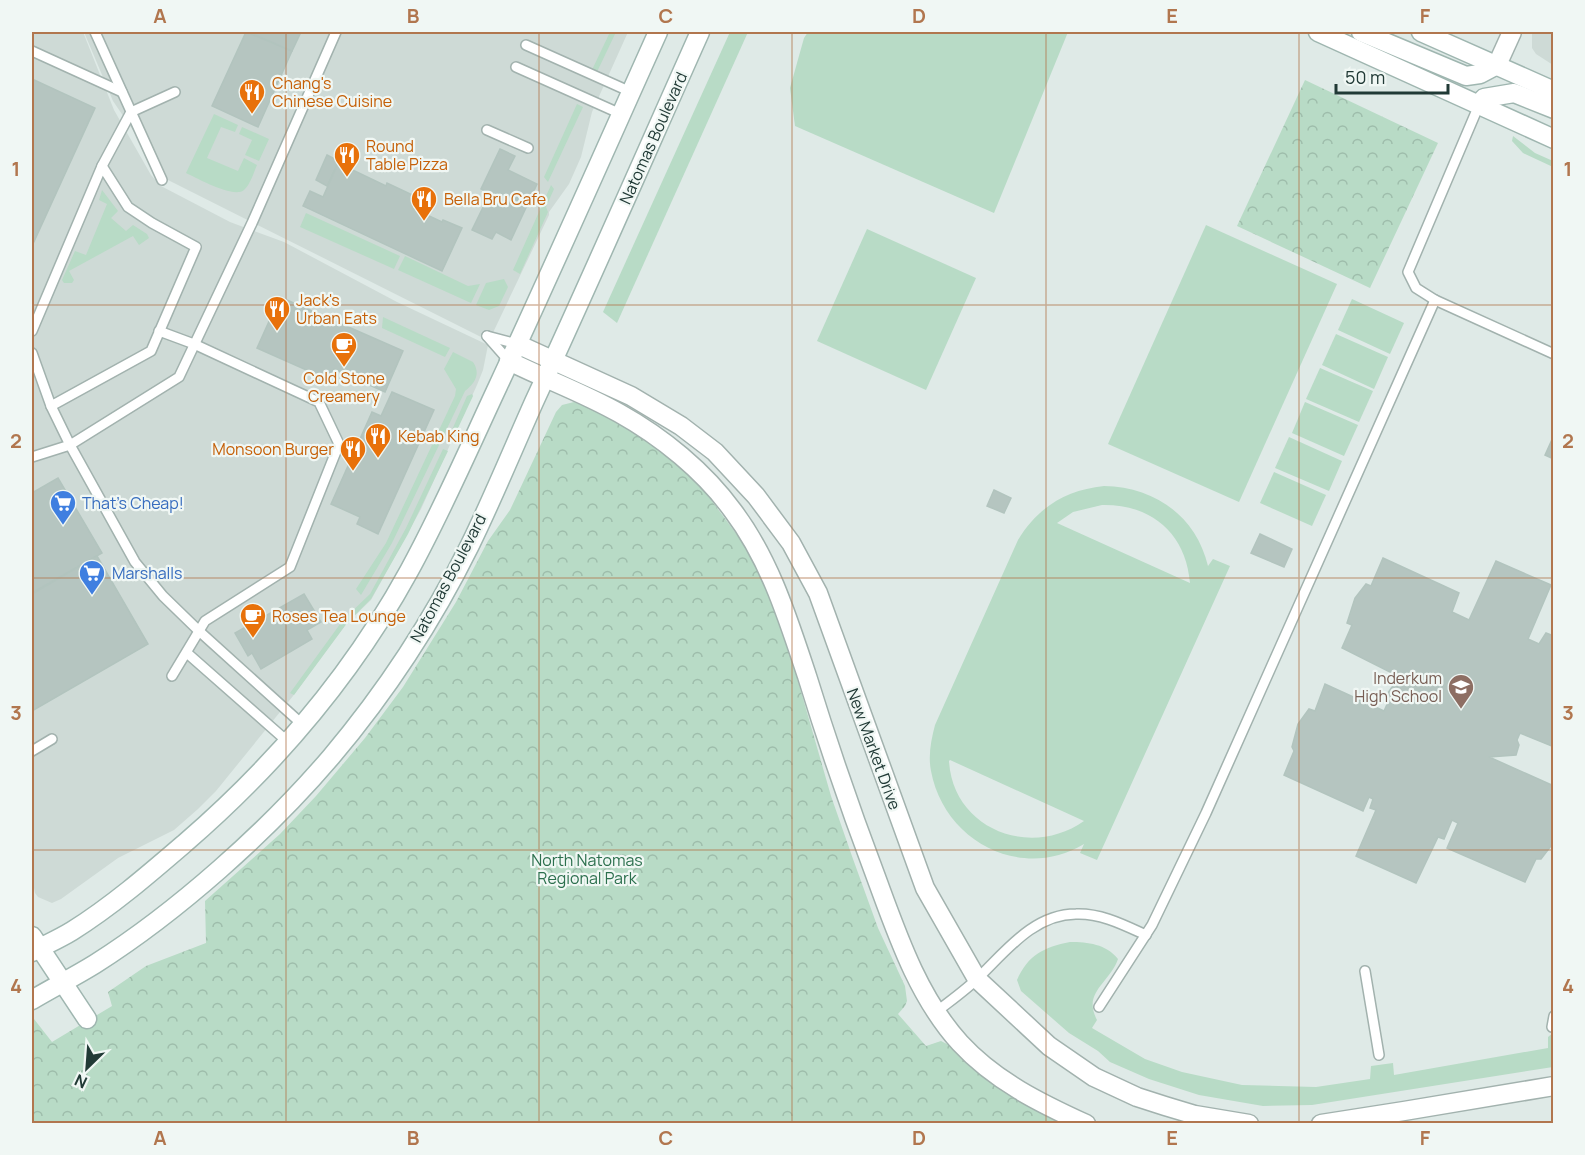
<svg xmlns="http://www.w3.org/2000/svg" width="1585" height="1155" viewBox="0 0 1585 1155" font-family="Manrope,sans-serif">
	<defs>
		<pattern id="park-crowns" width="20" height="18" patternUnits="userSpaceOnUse" patternTransform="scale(1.5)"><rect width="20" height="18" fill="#b8dbc6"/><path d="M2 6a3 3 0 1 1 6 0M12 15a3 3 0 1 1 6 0" fill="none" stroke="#9ebdab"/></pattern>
	</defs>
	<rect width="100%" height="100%" fill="#dfeae7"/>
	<g fill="#cedad6">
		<path d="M32,32H83L114,110L151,175L161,186L230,222L284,242L397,302L488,345L483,370L477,385L421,509L371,600L347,623L293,696L216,791L198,809L174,830L118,858L61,899L52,903L38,897L35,893L32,878Z"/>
		<path d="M84,32H628L592,112L581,157L569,184L549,212V215L489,341L166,179L113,101Z"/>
		<path d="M1532,32H1553V65L1536,54L1532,48Z"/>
	</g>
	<g fill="#b8dbc6" fill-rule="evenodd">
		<path d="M610,32H616L596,74L591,72Z"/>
		<path d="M730,32H748L617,323L603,312Z"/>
		<path d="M808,32H1068L994,213L795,126L790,88L804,38Z"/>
		<path d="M577,104L583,107L548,182L544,177Z"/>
		<path d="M214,114L238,125L235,132L221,127L207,158L238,171L244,158L257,165C254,172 250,185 244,190C234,199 197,178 186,173Z"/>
		<path d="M242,127L269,139L259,161L245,155L252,140L239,134Z"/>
		<path d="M1513,136L1535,153L1553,161V167L1523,153L1512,141Z"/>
		<path d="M551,185L554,189L546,207L548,212L520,274L513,270Z"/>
		<path d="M102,190L118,211L111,218L126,231L133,225L147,234L149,238L139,245L133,236L69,271L74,280L72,283H64L62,280L75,251L86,255L107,204L99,200Z"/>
		<path d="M306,213L400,256L394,269L300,227Z"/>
		<path d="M1206,225L1337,284L1239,502L1108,444Z"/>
		<path d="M867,229L976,278L926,390L817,341Z"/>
		<path d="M405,256L468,286L480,284L471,303L398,270Z"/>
		<path d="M504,279L508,287L499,306L489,310L476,305L486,283Z"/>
		<path d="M1352,299L1404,323L1390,354L1338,330Z"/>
		<path d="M383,317L450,348L445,357L382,328Z"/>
		<path d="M1336,334L1388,357L1374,389L1322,365Z"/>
		<path d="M453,352L473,362C481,374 475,383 465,391L392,543L361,595L356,589L386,543L455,396L456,389L444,369Z"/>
		<path d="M1320,368L1373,391L1359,422L1306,399Z"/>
		<path d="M472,394L473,396L452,441L448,439L467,396Z"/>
		<path d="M1305,402L1358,425L1344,456L1292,433Z"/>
		<path d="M1289,437L1342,461L1329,491L1275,468Z"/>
		<path d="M443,449L448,451L408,534L371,599L347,623L294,695L290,693L343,620L370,594L406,528Z"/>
		<path d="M1274,472L1326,495L1312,526L1260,503Z"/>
		<path d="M1104,486C1155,487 1196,516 1208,566L1213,559L1230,566L1097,860L1080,853L1084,844C1021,882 944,841 931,771C928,756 931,740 935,725L1018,540C1038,507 1066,490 1104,486ZM1102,505C1151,504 1186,533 1190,583L1057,523L1073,512ZM949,761L950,760L1084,821C1030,859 953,829 949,761Z"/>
		<path d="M1070,942C1088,942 1106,944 1118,959C1110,983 1082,992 1097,1020L1092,1028L1145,1059L1182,1072L1242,1085L1316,1087L1370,1079L1371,1066L1393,1063L1394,1075L1548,1048V1037L1553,1033V1067L1312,1105L1263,1106L1199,1095L1149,1079L1110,1062L1098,1051L1069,1033L1021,991L1017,980C1028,955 1044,947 1070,942Z"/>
	</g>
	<g fill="url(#park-crowns)">
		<path d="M1305,80L1438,143L1370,288L1237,226Z"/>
		<path d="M574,402L609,416L652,443L680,467L706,493L749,551L765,581L788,646L831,796L853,859L878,928L905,986L907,1001L905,1006L898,1014L926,1046L941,1041L951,1046L1068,1124H32V1020L34,1019L52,1042L112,1006L108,992L146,966L206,943L205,901L280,834L316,796L365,738L403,687L456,602L488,541L510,510L556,412L562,405Z"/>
	</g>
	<g fill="#b5c5c0" stroke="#b2c4be" stroke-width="1.5">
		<path d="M246,32L292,51L258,127L212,106Z"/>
		<path d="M249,32H301L292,51Z"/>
		<path d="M32,79L95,108L32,246Z"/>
		<path d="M500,149L515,156L508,170L537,184L511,240L496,232L492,239L472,230L490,193L481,189Z"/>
		<path d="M327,155L339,161L327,186L316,180Z"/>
		<path d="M338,163L386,186L387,183L417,197L412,208L442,222L443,220L462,228L442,271L303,206L310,191L323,197Z"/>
		<path d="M280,297L403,351L385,392L334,369L329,380L257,348Z"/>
		<path d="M392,392L434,410L378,534L357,524L360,517L331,504L372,412L381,416Z"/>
		<path d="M1554,435V459L1545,455Z"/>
		<path d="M58,478L102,553L32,593V493Z"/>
		<path d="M994,490L1011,498L1004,513L987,506Z"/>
		<path d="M1260,534L1292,549L1284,567L1251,553Z"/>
		<path d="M97,556L148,644L32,711V594Z"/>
		<path d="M1383,558L1459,593L1452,612L1469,620L1496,561L1551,585L1528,639L1539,644L1546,633L1554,636V747L1520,733L1517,740L1519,745L1516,755L1489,757L1554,786V842L1541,859H1536L1525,882L1447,848L1458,823L1452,820L1444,839L1438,837L1416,883L1356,856L1376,810L1370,808L1373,799L1369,797L1363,811L1284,775L1294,751L1292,747L1298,724L1309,709L1315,711L1325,684L1384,711L1389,700L1386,696L1392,687L1399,686L1402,678L1342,648L1352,625L1347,623L1355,598L1366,584L1371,586Z"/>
		<path d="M304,594L321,622L307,630L312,639L261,669L252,653L248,656L235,633Z"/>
	</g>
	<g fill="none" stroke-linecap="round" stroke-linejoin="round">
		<g stroke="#a2b2ae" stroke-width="12">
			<g id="lane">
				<path d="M95,32L162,180"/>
				<path d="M526,45L631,92"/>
				<path d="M32,51L122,92"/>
				<path d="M516,67L621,114"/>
				<path d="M1479,105L1408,272L1416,288L1435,300L1554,354"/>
				<path d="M487,130L528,148"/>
				<path d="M102,166L131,112L175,92"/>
				<path d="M32,331L102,166L128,207L152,223L196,247L151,351L51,406L32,353"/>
				<path d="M159,331L194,344L319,402L339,444L290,567L205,621L172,676"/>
				<path d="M487,336L509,361"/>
				<path d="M487,336L517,344"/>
				<path d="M51,406L70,445L135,562L163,596L199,631L303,725"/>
				<path d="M32,457L70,445L179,377L252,223L336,32"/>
				<path d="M187,653L288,742"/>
				<path d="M32,751L52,739"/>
				<path d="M1365,971L1379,1055"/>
				<path d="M1099,1007L1152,925L1206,813L1435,300"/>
				<path d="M936,1012C950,1001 966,990 979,977C1006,951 1034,914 1076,914C1101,913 1124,925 1146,935"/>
				<path d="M1552,1027L1554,1016"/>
			</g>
		</g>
		<g stroke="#a2b2ae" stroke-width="21">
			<g id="street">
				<path d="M1497,65L1512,32"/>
				<path d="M517,344L631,396L681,426L715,452L756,496L791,543L818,593L925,888L977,979L1049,1046L1094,1077L1137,1097L1165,1106L1195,1115L1249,1124"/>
				<path d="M509,361C545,379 584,393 619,413C662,437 704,471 733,511C770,560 788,619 807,676C828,744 851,811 876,877C897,934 918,997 960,1043C995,1081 1040,1103 1086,1124"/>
				<path d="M1321,1124L1404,1111L1554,1086"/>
			</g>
		</g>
		<g stroke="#9fb6b0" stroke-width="21">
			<g id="secondary">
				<path d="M1318,32L1554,139"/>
				<path d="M1361,32L1466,76L1480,74L1497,65"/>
				<path d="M1421,32L1554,91"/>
				<path d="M1479,105L1484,98L1514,93L1554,109"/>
				<path d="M32,936L87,1019"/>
				<path d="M32,952C45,945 59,939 72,931C112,906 149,874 185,843C274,766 352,675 409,571C442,511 469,448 498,386C553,268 605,150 658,32"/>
				<path d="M32,1000C52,988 74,977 95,964C177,912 267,832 331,757C385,693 433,620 470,545C493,498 513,449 534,402C591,279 645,155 700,32"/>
			</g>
		</g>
		<use href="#lane" stroke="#fff" stroke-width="9"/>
		<use href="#street" stroke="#fff" stroke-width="18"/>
		<use href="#secondary" stroke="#fff" stroke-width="18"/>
	</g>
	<path fill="none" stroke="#b1764e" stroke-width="1.5" stroke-opacity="0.55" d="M286,32V1124M539,32V1124M792,32V1124M1046,32V1124M1299,32V1124M32,305H1554M32,578H1554M32,850H1554"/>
	<defs>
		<g id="restaurant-pin" transform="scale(1.35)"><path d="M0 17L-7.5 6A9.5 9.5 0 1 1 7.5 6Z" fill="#e8710a" stroke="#f0f7f4"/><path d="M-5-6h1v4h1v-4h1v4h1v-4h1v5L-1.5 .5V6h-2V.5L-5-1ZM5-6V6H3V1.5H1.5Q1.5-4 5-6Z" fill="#fff"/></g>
		<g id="cafe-pin" transform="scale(1.35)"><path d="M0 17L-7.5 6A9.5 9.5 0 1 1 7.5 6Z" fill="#e8710a" stroke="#f0f7f4"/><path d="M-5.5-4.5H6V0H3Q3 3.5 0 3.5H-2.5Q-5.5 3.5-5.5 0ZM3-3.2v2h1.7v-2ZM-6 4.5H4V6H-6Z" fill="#fff"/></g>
		<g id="supermarket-pin" transform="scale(1.35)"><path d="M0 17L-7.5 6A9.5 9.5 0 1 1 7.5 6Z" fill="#3f7fe0" stroke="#f0f7f4"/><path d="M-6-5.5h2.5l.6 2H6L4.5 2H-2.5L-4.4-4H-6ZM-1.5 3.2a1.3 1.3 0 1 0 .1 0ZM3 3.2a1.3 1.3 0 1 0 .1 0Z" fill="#fff"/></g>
		<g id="school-pin" transform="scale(1.35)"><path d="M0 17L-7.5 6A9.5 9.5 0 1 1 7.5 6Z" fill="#8d6e63" stroke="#f0f7f4"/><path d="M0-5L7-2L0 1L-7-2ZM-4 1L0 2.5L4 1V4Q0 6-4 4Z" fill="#fff"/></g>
	</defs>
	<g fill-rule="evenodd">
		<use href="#restaurant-pin" x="252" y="92"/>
		<use href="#restaurant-pin" x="347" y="155"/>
		<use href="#restaurant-pin" x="424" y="199"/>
		<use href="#restaurant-pin" x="277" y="309"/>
		<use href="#cafe-pin" x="344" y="345"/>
		<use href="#restaurant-pin" x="378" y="436"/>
		<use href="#restaurant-pin" x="353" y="449"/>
		<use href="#supermarket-pin" x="63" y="503"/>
		<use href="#supermarket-pin" x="92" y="573"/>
		<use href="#cafe-pin" x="253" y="616"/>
		<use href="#school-pin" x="1461" y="687"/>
	</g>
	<g text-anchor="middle" stroke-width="4.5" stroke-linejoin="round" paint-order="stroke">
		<g font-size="16" fill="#c56008" stroke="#f0f7f4" text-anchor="start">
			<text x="272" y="89">Chang's<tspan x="272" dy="18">Chinese Cuisine</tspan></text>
			<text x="366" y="152">Round<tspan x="366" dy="18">Table Pizza</tspan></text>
			<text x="444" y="205">Bella Bru Cafe</text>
			<text x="296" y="306">Jack's<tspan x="296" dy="18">Urban Eats</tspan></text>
			<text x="344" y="384" text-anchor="middle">Cold Stone<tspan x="344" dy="18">Creamery</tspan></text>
			<text x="398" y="442">Kebab King</text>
			<text x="334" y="455" text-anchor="end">Monsoon Burger</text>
			<text x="272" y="622">Roses Tea Lounge</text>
		</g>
		<g font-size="16" fill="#213a36" stroke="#f0f7f4">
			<text transform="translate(653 138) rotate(-66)" y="6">Natomas Boulevard</text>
			<text transform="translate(448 578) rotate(-62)" y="6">Natomas Boulevard</text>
			<text transform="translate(874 749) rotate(70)" y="6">New Market Drive</text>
		</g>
		<g font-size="16" fill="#366cbe" stroke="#f0f7f4" text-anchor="start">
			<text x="82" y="509">That’s Cheap!</text>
			<text x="112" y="579">Marshalls</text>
		</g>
		<g font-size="16" fill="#785e54" stroke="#f0f7f4" text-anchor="end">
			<text x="1442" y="684">Inderkum<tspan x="1442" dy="18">High School</tspan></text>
		</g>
		<g font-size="16" fill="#2c704e" stroke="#f0f7f4">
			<text x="587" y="866">North Natomas<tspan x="587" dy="18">Regional Park</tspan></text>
		</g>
	</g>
	<rect width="1585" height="1155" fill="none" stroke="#f0f7f4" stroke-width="66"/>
	<g transform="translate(87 1068) rotate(205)" stroke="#f0f7f4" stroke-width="4.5" paint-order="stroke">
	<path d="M0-4.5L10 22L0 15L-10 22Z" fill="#213a36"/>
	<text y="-9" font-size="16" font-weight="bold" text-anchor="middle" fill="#213a36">N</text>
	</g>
	<path d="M1336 84v9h112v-9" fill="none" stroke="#213a36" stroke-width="3"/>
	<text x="1345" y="84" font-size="18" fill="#213a36" stroke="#f0f7f4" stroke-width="4.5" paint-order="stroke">50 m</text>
	<rect x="33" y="33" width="1519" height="1089" fill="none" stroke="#b1764e" stroke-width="2"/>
	<g font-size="20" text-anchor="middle" font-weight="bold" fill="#b1764e">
		<text x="160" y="23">A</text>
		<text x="413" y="23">B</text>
		<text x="666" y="23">C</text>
		<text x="919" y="23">D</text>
		<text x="1172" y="23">E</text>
		<text x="1425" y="23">F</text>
		<text x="16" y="176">1</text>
		<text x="1568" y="176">1</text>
		<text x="16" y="448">2</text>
		<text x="1568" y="448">2</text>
		<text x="16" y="720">3</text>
		<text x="1568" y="720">3</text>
		<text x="16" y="993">4</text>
		<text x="1568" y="993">4</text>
		<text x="160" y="1145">A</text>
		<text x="413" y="1145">B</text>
		<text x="666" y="1145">C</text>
		<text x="919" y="1145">D</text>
		<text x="1172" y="1145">E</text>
		<text x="1425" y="1145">F</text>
	</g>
</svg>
